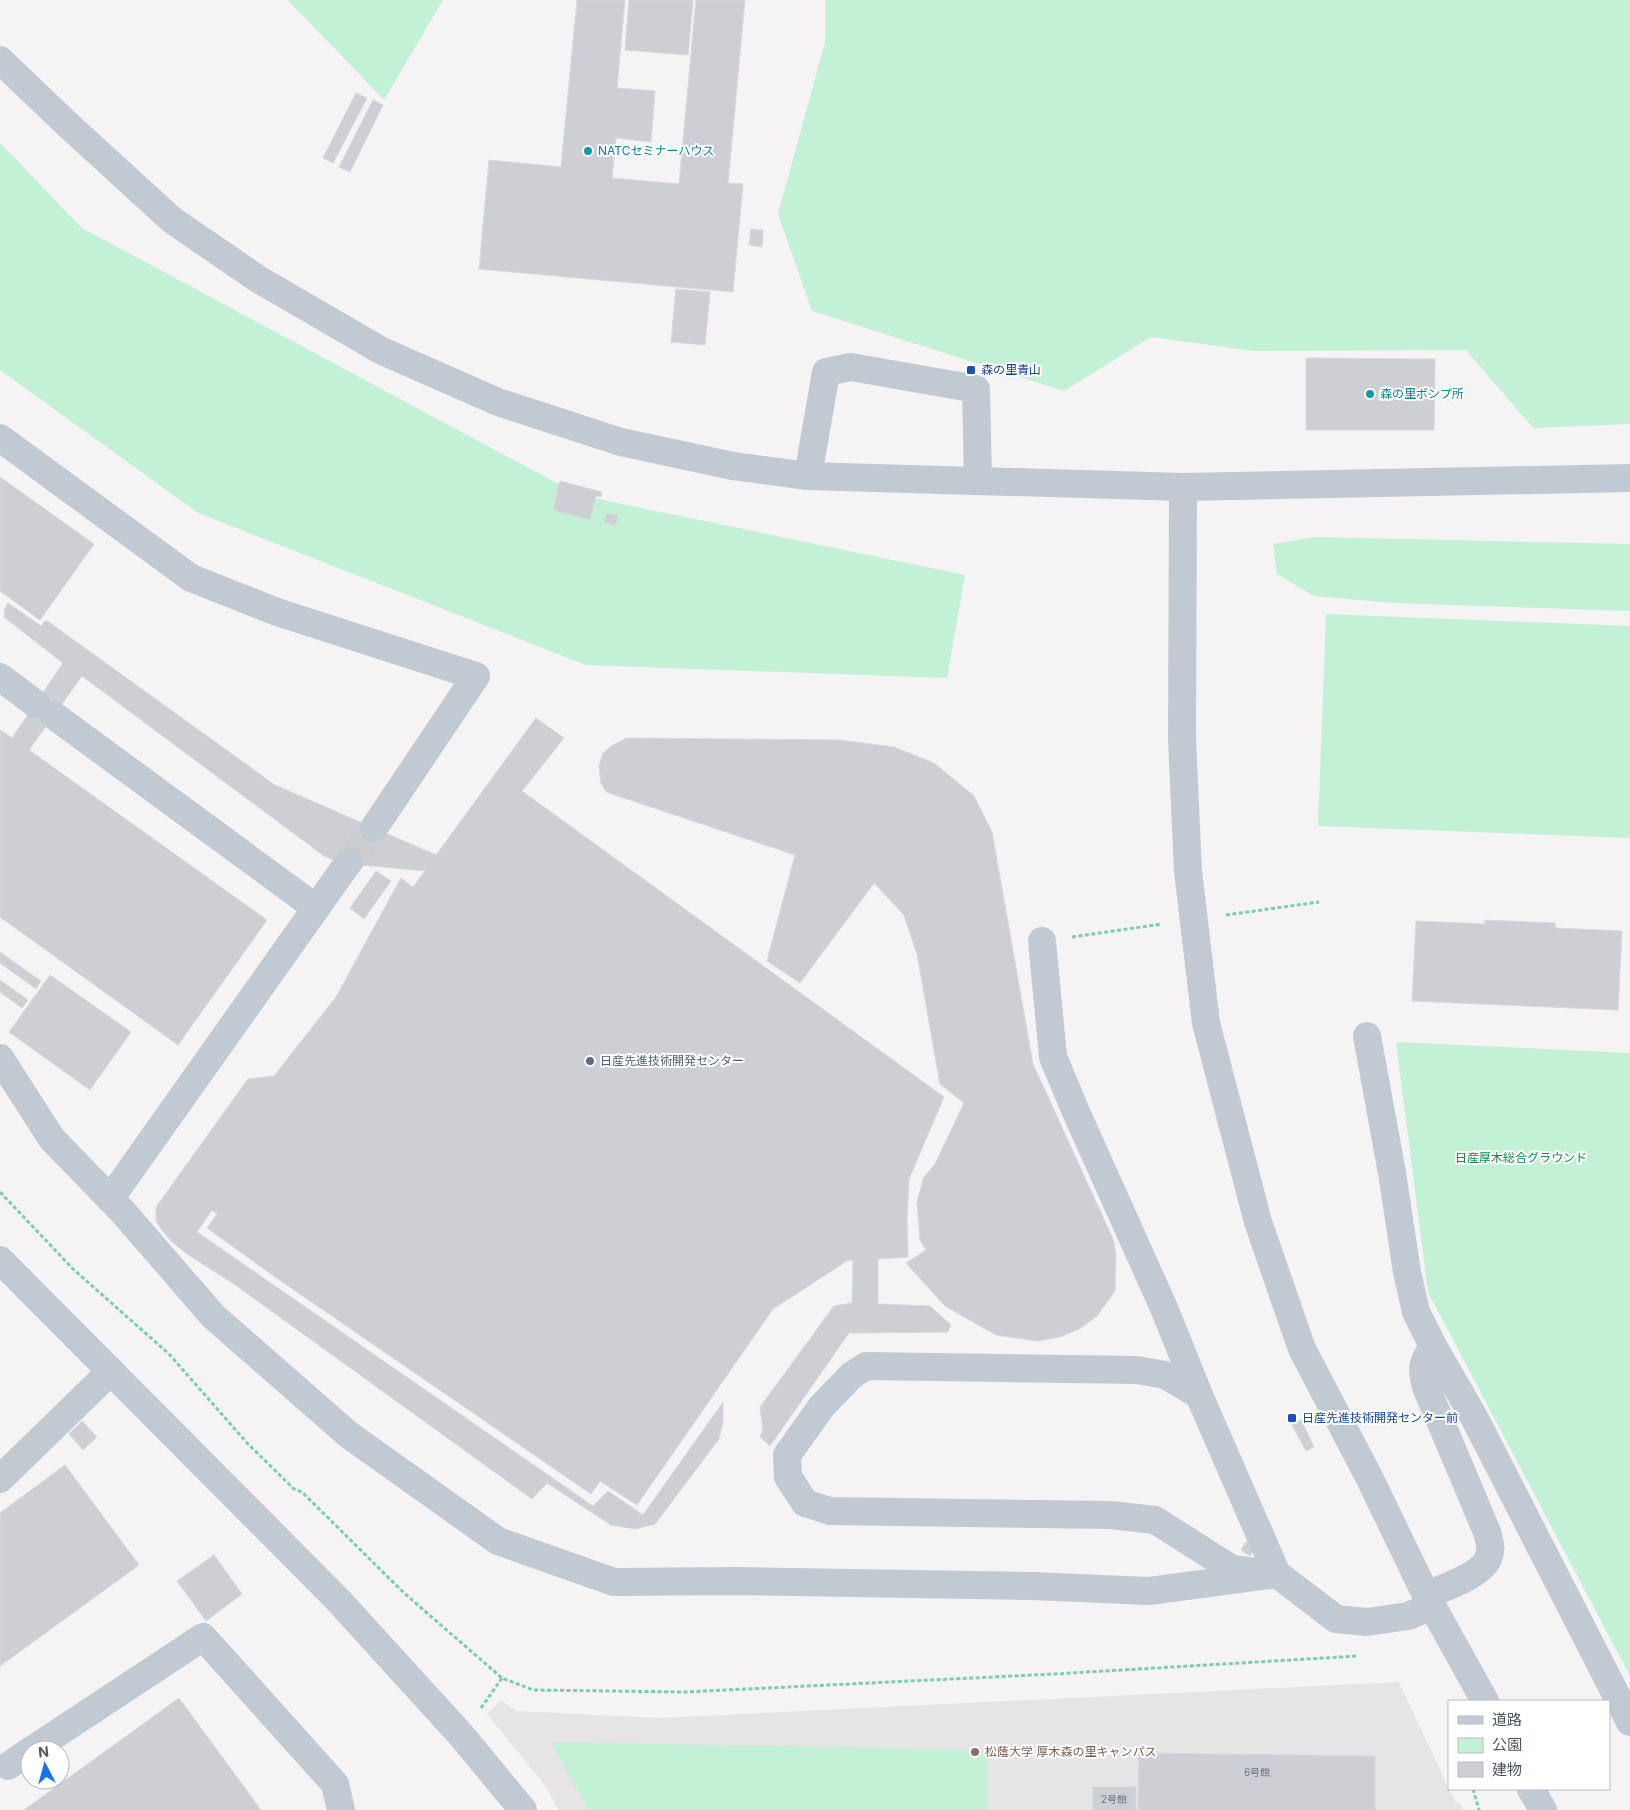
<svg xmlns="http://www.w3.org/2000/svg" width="1630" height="1810" viewBox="0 0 1630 1810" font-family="Inter,'Noto Sans JP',sans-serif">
	<rect width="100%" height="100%" fill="#f5f3f3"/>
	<path fill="#e6e4e5" d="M1399,1682L1449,1789L1456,1802L1461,1804L1463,1810H558L547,1788L487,1714L501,1700L516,1711L660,1718Z"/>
	<g fill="#c3f1d5">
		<path d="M288,0H443L384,100Z"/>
		<path d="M825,0H1630V424L1533,428L1466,350L1254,351L1151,337L1064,391L812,311L778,214L825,42Z"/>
		<path d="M0,143L82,228L579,495L965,575L947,678L586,665L198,513L0,370Z"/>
		<path d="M1315,537L1630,544V611L1393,603L1314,596L1277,574L1273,544Z"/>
		<path d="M1326,614L1630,626V838L1318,826Z"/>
		<path d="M1396,1042L1630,1053V1676L1428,1292Z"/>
		<path d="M551,1742L988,1750V1810H588Z"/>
	</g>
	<g fill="#cdcfd5" stroke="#d7d9de">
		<path d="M577,0H625L617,88L655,91L651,142L616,138L612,178L679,184L696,0H745L728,183L743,184L733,292L479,269L489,160L561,167Z"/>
		<path d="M629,0H693L688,55L625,50Z"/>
		<path d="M356,93L367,98L333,163L323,158Z"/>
		<path d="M373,100L383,105L350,172L339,167Z"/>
		<path d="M751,229L763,230L762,247L749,245Z"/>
		<path d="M676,289L710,292L705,345L671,342Z"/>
		<path d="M1306,358L1435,359L1434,430H1306Z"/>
		<path d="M0,477L94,544L40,620L0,591Z"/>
		<path d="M560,481L602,492L601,497L596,496L590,520L553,510Z"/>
		<path d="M607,513L618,516L615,525L604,522Z"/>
		<path d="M8,603L41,626L46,620L275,785L436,855L536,718L564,738L522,791L944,1097L909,1179L907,1221L908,1257L878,1259V1304L930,1306L951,1325L948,1332L849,1333L770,1446L760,1437L763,1429L760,1407L834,1306L852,1303L853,1260L847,1261L773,1309L637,1505L600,1481L591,1494L278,1279L207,1228L217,1214L212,1210L197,1232L593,1506L608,1491L643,1515L723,1402V1422L719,1439L655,1524L635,1529L611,1525L547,1483L532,1499L234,1284L187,1254L171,1241L162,1230L156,1221V1207L248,1079L274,1076L336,997L401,878L413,887L425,871L341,863L324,856L82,676L29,750L267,920L178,1045L0,917V730L12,738L63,663L4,617L5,608Z"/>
		<path d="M627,738L839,740L894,747L934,763L974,796L992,832L1033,1064L1113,1239L1116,1254L1115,1291L1097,1316L1081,1328L1060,1337L1037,1341L996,1335L945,1306L906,1263L926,1250L920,1240L917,1202L924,1177L935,1164L964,1103L940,1084L917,954L904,915L874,883L800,983L767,961L795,855L606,792L601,783L599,766L603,753L613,745Z"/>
		<path d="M376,871L391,881L364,919L350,908Z"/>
		<path d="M1485,920L1555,923V928L1622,931L1618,1010L1412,1001L1416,921L1485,924Z"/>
		<path d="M0,952L41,981L36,989L0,963Z"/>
		<path d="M50,975L131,1032L90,1090L9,1032Z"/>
		<path d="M0,980L28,1000L22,1008L0,992Z"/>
		<path d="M1301,1420L1314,1447L1306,1451L1292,1425Z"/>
		<path d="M82,1421L97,1437L83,1450L69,1434Z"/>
		<path d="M65,1465L139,1565L0,1666V1513Z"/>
		<path d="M1246,1542L1255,1548L1250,1556L1241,1550Z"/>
		<path d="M214,1555L242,1594L206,1621L177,1581Z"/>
		<path d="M179,1698L261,1810H24Z"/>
		<path d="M1139,1753L1375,1756V1810H1138Z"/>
		<rect x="1093" y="1787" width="43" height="23"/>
	</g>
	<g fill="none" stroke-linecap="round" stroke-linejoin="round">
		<path stroke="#caccce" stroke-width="28" stroke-dasharray="28 14" stroke-linecap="butt" d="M348,863L374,828"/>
		<g stroke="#7ad0a6" stroke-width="3" stroke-dasharray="4 2.5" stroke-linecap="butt">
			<path d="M1226,915L1319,902"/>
			<path d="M1072,937L1162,924"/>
			<path d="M0,1192L73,1269L169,1354L248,1444L294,1489L302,1492L404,1593L502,1678L533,1690L685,1692L1054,1674L1358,1656"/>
			<path d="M481,1708L502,1678"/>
			<path d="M1473,1789L1479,1810"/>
		</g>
		<g stroke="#c1cad2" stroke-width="28">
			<path d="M0,60L67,124L172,220L258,279L382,351L498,402L621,442L733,466L808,476L1183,487L1630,478"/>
			<path d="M0,438L191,578L277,612L476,676L374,828"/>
			<path d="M808,476L826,372L851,367L976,389L978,481"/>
			<path d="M1183,487L1182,739L1188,871L1206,1023L1258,1222L1302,1349L1369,1477L1426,1595L1485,1701"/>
			<path d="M0,677L36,704"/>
			<path d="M53,715L316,908"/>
			<path d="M1042,941L1053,1057L1076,1112L1164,1308L1199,1395"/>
			<path d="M1367,1036L1392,1173L1407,1272L1416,1312L1433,1346L1475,1419L1630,1722"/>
			<path d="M0,1058L52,1139L123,1212L213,1316L349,1435L498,1541L614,1582L737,1581L1032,1586L1149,1591L1277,1574"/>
			<path d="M110,1199L348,863"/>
			<path d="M0,1260L338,1600L461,1735L523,1810"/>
			<path d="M0,1479L111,1371"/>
			<path d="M1255,1572L1232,1569L1155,1520L1110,1515L830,1511L805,1503L788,1477L787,1455L822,1406L852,1375L866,1366L1137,1370L1165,1375L1199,1395L1277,1574L1336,1619L1367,1622L1408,1616L1432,1606"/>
			<path d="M1426,1595C1443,1588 1484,1575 1489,1556C1492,1548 1489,1540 1487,1532L1426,1387C1421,1368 1422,1363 1433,1346"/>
			<path d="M32,1750L203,1637L335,1784L341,1810"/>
			<path d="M8,1766L30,1751"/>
			<path d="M1531,1789L1543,1810"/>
		</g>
	</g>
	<g fill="#0f9aa8" stroke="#fff" stroke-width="2">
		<circle cx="588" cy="151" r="5"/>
		<circle cx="1370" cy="394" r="5"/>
	</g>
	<g fill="#1a4fb4" stroke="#fff" stroke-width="2">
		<rect x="966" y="365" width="10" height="10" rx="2.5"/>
		<rect x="1287" y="1413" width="10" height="10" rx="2.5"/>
	</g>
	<circle fill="#5c6f8a" stroke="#fff" stroke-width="2" cx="590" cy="1061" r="5"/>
	<circle fill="#8d6e63" stroke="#fff" stroke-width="2" cx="975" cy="1752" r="5"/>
	<g text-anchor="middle" stroke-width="4" stroke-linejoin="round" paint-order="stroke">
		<g font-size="10" fill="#6b747e">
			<text x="1257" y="1776">6号館</text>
			<text x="1114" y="1803">2号館</text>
		</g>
		<g font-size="12" fill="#0d838f" stroke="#fff" text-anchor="start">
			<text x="598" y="155">NATCセミナーハウス</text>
			<text x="1380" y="398">森の里ポンプ所</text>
		</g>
		<g font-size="12" fill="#164399" stroke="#fff" text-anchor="start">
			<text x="981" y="374">森の里青山</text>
			<text x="1302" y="1422">日産先進技術開発センター前</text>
		</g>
		<g font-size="12" fill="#4e5e75" stroke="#fff" text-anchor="start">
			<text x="600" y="1065">日産先進技術開発センター</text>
		</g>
		<g font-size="12" fill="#17864f" stroke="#fff">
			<text x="1521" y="1162">日産厚木総合グラウンド</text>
		</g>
		<g font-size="12" fill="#785e54" stroke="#fff" text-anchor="start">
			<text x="985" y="1756">松蔭大学 厚木森の里キャンパス</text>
		</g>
	</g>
	<rect x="1448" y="1700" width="162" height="90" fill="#ffffff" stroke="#b7bbc0"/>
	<rect x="1458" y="1716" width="25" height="8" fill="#c1cad2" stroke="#b7bbc0"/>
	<text x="1492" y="1725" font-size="15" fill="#4a5661">道路</text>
	<rect x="1458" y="1738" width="25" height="15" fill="#c3f1d5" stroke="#b7bbc0"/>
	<text x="1492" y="1750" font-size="15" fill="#4a5661">公園</text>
	<rect x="1458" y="1762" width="25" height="15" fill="#cdcfd5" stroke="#b7bbc0"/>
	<text x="1492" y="1775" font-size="15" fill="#4a5661">建物</text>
	<g transform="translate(45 1765) rotate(354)"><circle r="24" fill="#ffffff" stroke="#b7bbc0"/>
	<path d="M0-4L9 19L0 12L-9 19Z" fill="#1a73e8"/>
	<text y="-8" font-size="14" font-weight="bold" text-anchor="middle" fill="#4a5661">N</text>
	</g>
</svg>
